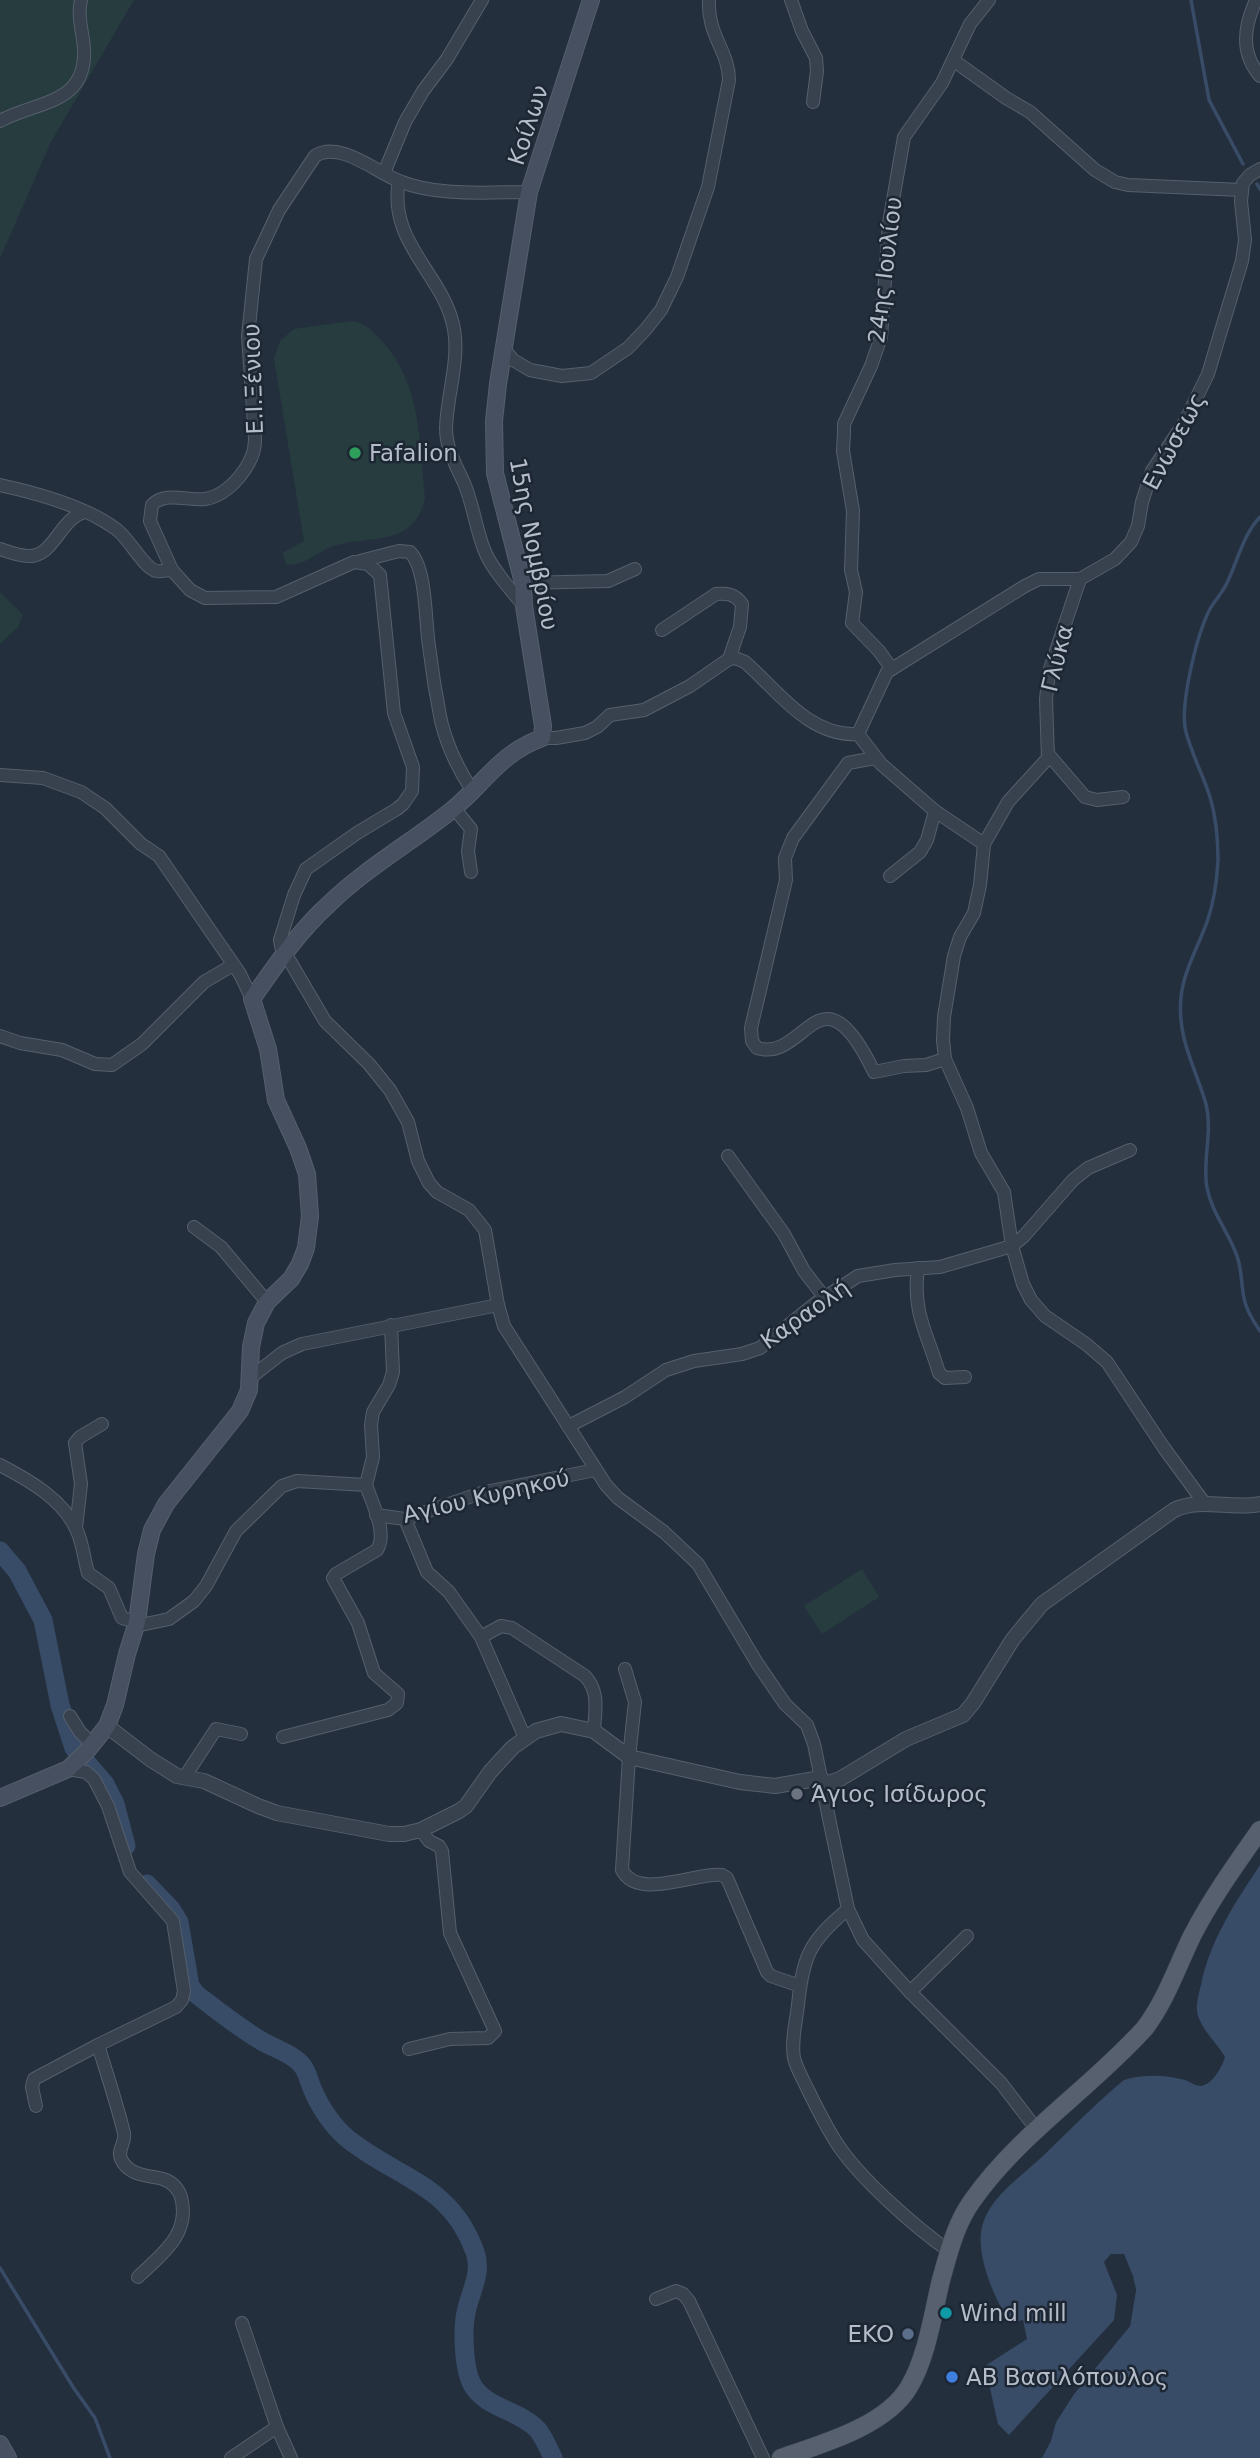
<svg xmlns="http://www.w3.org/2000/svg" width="1260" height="2458" viewBox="0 0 1260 2458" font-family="'DejaVu Sans',sans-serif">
	<rect width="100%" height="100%" fill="#242f3e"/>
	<g fill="#263c3f">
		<path d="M0,0H134L51,142L0,258Z"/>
		<path d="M351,321C365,322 371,330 381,340C422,384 419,442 425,498C414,550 365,534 331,547C315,554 305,565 287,565L282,553L304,541L274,359L280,341L294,329Z"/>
		<path d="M0,592L23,615L18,627L0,644Z"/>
		<path d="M862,1569L879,1597L822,1634L804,1606Z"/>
	</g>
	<path fill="#394c67" d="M1260,1865V2458H1042L1051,2441L1056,2422L1074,2394L1130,2326L1136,2289L1124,2254H1111L1104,2262L1117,2295L1114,2320L1009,2435L998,2424L985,2366L1027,2339L1023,2320L1011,2323C995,2302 975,2254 982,2227C989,2196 1024,2175 1045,2154C1071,2129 1096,2103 1124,2080C1143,2074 1166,2075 1185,2080C1190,2082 1196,2086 1201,2086C1213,2084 1222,2067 1225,2057C1217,2043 1199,2027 1197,2011C1196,2003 1199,1993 1201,1985C1210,1940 1235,1903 1260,1865Z"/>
	<path fill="#242f3e" d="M1111,2254H1124L1133,2276L1136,2290L1130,2326L1074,2394L1056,2422L1055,2417L1071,2392L1127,2325L1132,2290L1130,2277L1122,2257L1104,2262Z"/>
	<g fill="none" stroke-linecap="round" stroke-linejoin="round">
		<g stroke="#394c67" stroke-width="3.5">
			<path d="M1191,0L1209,100L1243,164"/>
			<path d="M1257,184L1260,189"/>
			<path d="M1260,517C1243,535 1238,560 1227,583C1223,592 1215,600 1210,609C1197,634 1179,706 1186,732C1192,755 1203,775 1210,797C1216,817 1218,839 1218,860C1217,881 1214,902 1207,922C1198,947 1184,970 1181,997C1177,1039 1195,1066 1206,1104C1213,1132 1202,1160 1207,1188C1212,1213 1229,1233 1237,1256C1242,1270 1241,1284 1244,1298C1246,1310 1253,1321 1260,1331"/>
			<path d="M0,2268L73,2387L95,2418L110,2458"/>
		</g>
		<g stroke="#394c67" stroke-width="19">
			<path d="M0,1551L17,1571L43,1620L60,1705L74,1748L105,1784L115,1804L126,1846"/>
			<path d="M147,1884L171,1909L179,1922L190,1986L196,1994C217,2010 238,2027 260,2040C273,2048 291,2053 301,2064C308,2072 308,2079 312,2088C319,2106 333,2127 348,2139C398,2179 451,2184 475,2252C482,2271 472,2289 467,2308C462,2327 463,2369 473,2386C486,2408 521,2411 538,2430C544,2438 549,2449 553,2458"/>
		</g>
		<g stroke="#565f6c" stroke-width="14">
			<g id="minor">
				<path d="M791,0L802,31L816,58L817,71L813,102"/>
				<path d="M1256,0C1244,27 1240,52 1260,76"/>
				<path d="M953,60L1006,98L1030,112L1095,170L1115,182L1128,185L1242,190"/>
				<path d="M0,121C36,101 87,105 84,49C83,32 77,17 81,0"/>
				<path d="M384,173L405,122L423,91L447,59L482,0"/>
				<path d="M399,181C388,238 436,270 451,317C463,354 447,391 446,428C446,449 456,465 464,483C474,506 476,532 486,554C495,573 511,590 524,606"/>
				<path d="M529,192C488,192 439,197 399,181C376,172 339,140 315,156L279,210L256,259L248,336L255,438C256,463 230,495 205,499C188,501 165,491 152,505L150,521L172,570L190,590L205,598L276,597L354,562L368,564L380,575L394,713L413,767L412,791L403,804L397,809L357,833L306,869L294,895L280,940L281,946L325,1021L369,1064L390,1090L408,1122L418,1161L429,1183L437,1192L469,1210L485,1230L498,1305L504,1326L606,1485L618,1498L664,1532L698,1564L757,1663L785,1704L807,1725L814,1744L821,1778"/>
				<path d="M504,349L513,360L530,370L562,376L591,373L628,348L646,329L661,310L677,277L708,187L729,80C729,51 707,35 709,0"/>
				<path d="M0,485C37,493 85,506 116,529C128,537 144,568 156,571C161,572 167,570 172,570"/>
				<path d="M0,549C9,552 19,556 28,556C54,557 59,520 84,512"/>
				<path d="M360,561L399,551L410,552C427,569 425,622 429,646C432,671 436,696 441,721C447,745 458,769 472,790"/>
				<path d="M523,583L608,581L635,569"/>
				<path d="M662,630L716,594C727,593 735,594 742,604L740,627L729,659"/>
				<path d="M892,669L879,651L852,623L856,592L851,570L853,511L843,451L844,432V424L871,366L881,337L889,223L904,137L942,83L970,24L989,0"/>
				<path d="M858,734L881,764L935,811L984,844L980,885L974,913L960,937L954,956L944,1017L943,1040L945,1059L967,1108L981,1153L1004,1192L1012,1246L1023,1284L1031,1300L1045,1316L1086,1344L1107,1362L1164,1448L1205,1504"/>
				<path d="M858,734L887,672L1025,586L1039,579H1080L1115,559L1131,542L1138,526L1142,502L1152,471L1184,423L1208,374L1242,261L1245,240L1241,201L1243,183L1250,175L1260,169"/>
				<path d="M542,738H556L585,733L597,727L610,715L644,710L690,686L729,659L735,658L745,662C778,691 809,737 858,734"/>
				<path d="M1049,755L1085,797L1097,800L1123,797"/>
				<path d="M875,758L848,763L793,838L785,858L786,880L751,1028L752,1041L757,1048C806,1063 820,960 874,1072L904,1066L926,1065L945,1059"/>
				<path d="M0,775L43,778L81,792L105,808L141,844L159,856L240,974L252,999"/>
				<path d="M454,808L471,829L468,851L471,872"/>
				<path d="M984,844L1008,802L1048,758L1046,699L1049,672L1080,579"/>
				<path d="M890,876L920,852L927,840L935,811"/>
				<path d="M0,1036L20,1043L62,1050L95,1064L112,1065L142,1044L204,982L233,965"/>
				<path d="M728,1156L784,1234L804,1271L825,1298"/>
				<path d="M194,1227L221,1247L267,1302"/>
				<path d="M918,1268C912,1313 927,1332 939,1373L945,1378L965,1377"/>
				<path d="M250,1378L282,1353L302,1344L498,1305"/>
				<path d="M569,1426L625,1397L666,1370L694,1361L742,1354L760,1348L816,1303L858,1276L895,1270L940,1267L1012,1246L1024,1236L1073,1180L1088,1168L1130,1150"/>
				<path d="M0,1465C29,1480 64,1500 77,1531C83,1544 84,1559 88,1573L109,1588L122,1618L137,1622"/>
				<path d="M366,1485L373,1457L371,1425L373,1412L389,1385L393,1372L391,1325"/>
				<path d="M376,1515L405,1519L481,1493L595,1470"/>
				<path d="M405,1519L427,1572L449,1592L481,1637L525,1738"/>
				<path d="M76,1528L81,1484L75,1443L80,1437L102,1424"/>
				<path d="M136,1626L169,1619L194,1601L206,1586L236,1531L282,1486L297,1481L366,1485C372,1503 388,1533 377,1550L336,1574L333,1578L358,1623L374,1673L398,1694L397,1703L388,1710L283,1737"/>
				<path d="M481,1637L501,1626L512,1628L585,1676C600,1692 595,1711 594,1731"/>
				<path d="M625,1669L635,1702L629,1757L622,1870C638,1901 696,1872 722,1875L727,1878L767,1972L771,1976L800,1986"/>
				<path d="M70,1716L80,1732L93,1745"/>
				<path d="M68,1769L86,1772L94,1779L108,1806L130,1872L173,1921L184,1991L182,2000L176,2007L98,2045C107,2074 117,2104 124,2133C126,2143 117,2149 121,2159C129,2176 147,2175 163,2179C172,2182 178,2188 181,2197C191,2234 162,2254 138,2277"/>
				<path d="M184,1778L216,1729L241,1734"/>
				<path d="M822,1785L848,1909C810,1941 803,1955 798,2005C796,2022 791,2041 794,2058C797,2070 804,2081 809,2092C819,2112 828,2131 840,2148C864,2182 915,2227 949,2251"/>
				<path d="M848,1909L863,1940L910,1992L1001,2083L1037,2130"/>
				<path d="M910,1992L967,1936"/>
				<path d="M409,2049L450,2039L488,2038L495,2031L450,1933L442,1851L439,1846L429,1841L421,1830"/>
				<path d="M36,2106L32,2087L34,2079L98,2045"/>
				<path d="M656,2299L676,2291L683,2294L689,2301L763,2458"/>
				<path d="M242,2323L277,2427L291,2458"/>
				<path d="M231,2458L277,2427"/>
			</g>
		</g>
		<g stroke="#565f6c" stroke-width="16">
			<path id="tertiary" d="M107,1726L150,1759L177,1776L204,1781L258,1806L277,1813L389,1834H404L421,1830L459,1811L466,1806L490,1772L513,1747L536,1731L561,1724L594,1731L629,1757L740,1782L775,1786L821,1778L822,1785L840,1779L906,1739L963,1715L973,1703L1013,1639L1042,1604L1174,1510C1200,1497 1231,1510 1260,1504"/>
		</g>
		<g stroke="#565f6c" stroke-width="18">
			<g id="secondary">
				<path d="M0,1798L68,1769L86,1752L107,1726L115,1705L127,1654L137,1622L146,1554L152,1530L166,1504L240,1411L249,1390L251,1347L256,1323L267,1302L291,1279L300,1264L306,1248L310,1216L307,1174L298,1148L276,1100L268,1049L252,999C275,966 299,931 329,904C366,868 412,842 452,810C485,783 500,753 542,738L543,726L524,606L523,583L495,473L494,421L498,384L529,192L591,0"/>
				<path d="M0,2444L8,2458"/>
			</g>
		</g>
		<g stroke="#414a57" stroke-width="19">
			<path id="primary" d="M781,2458C822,2444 886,2426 909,2387C927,2357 933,2313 941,2280C949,2252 955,2225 972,2201C1019,2134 1090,2089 1145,2028C1166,2000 1177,1967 1192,1936C1211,1899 1236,1864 1260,1830"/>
		</g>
		<use href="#minor" stroke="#38414e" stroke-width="12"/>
		<use href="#tertiary" stroke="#38414e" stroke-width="14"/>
		<use href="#secondary" stroke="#465061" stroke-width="16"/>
		<use href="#primary" stroke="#56606e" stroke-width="18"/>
	</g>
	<circle fill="#2e9e5b" stroke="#1d2633" stroke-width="2.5" cx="355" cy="453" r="7"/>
	<circle fill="#6b7280" stroke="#1d2633" stroke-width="2.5" cx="797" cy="1794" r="7"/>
	<circle fill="#0f9aa8" stroke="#1d2633" stroke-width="2.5" cx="946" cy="2313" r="7"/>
	<circle fill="#5c6f8a" stroke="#1d2633" stroke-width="2.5" cx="908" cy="2334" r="7"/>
	<circle fill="#3f7fe0" stroke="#1d2633" stroke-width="2.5" cx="952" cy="2377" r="7"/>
	<g text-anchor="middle" stroke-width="5" stroke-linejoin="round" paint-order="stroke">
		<g font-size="23" fill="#b4bcc9" stroke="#1d2633">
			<text transform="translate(528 125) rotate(-72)" y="8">Κοίλων</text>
			<text transform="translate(885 270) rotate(-83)" y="8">24ης Ιουλίου</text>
			<text transform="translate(253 379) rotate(-92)" y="8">Ε.Ι.Ξένιου</text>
			<text transform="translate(1174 441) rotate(-62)" y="8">Ενώσεως</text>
			<text transform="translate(534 544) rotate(79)" y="8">15ης Νομβρίου</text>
			<text transform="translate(1057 658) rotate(-76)" y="8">Γλύκα</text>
			<text transform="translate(805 1314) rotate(-35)" y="8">Καραολή</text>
			<text transform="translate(486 1496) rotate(-13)" y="8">Αγίου Κυρηκού</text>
		</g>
		<g font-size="23" fill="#b4bcc9" stroke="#1d2633" text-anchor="start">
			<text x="369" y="461">Fafalion</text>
			<text x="811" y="1802">Άγιος Ισίδωρος</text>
			<text x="960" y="2321">Wind mill</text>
			<text x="894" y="2342" text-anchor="end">EKO</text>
			<text x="966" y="2385">ΑΒ Βασιλόπουλος</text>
		</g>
	</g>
</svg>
